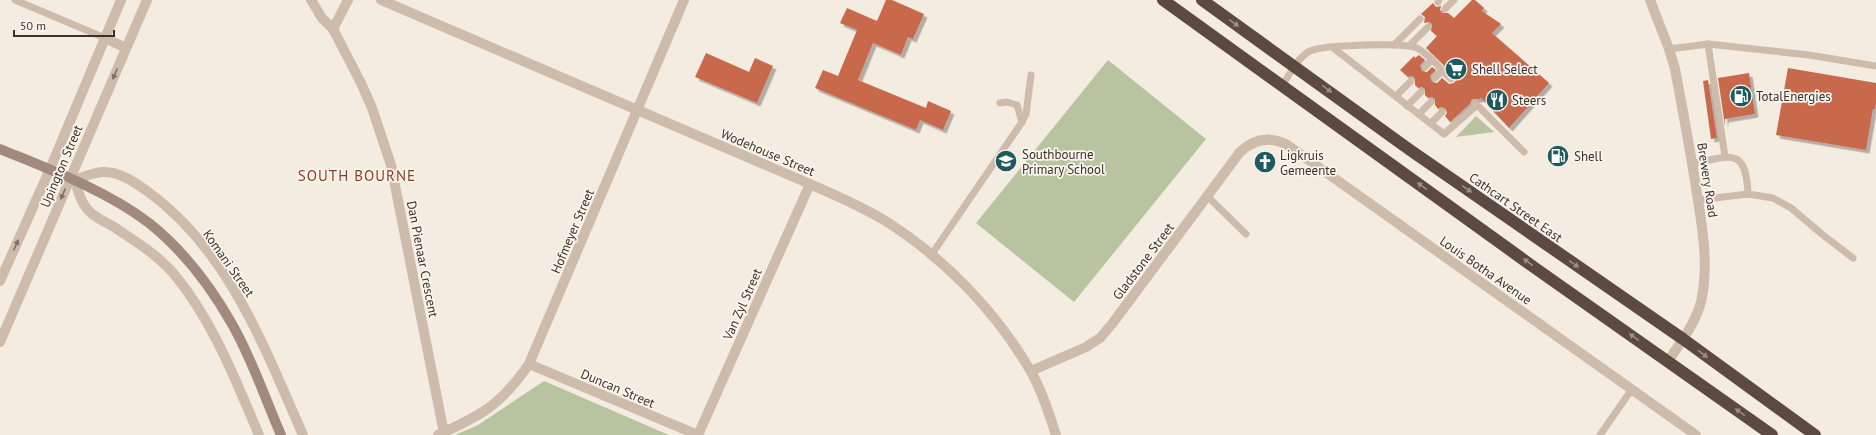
<svg xmlns="http://www.w3.org/2000/svg" width="1876" height="435" viewBox="0 0 1876 435" font-family="'PT Sans',sans-serif">
	<defs>
		<filter id="shadow"><feDropShadow dx="3.5" dy="3.5" stdDeviation="0" flood-color="#0004"/></filter>
	</defs>
	<rect width="100%" height="100%" fill="#f4ebe1"/>
	<g fill="#b8c4a0">
		<path d="M1108,60L1206,139L1074,302L976,223Z"/>
		<path d="M1476,116L1494,132L1456,137Z"/>
		<path d="M544,381L669,435H455L478,425Z"/>
	</g>
	<g fill="#c8694b" filter="url(#shadow)">
		<path d="M886,0H892L924,14L913,39L908,37L901,55L873,43L858,80L926,108L928,101L951,111L943,130L920,120L916,130L815,88L823,70L838,76L857,30L840,23L847,8L877,21Z"/>
		<path d="M1472,0H1475L1484,8L1482,11L1501,24L1492,33L1549,83L1509,128L1481,98L1479,99H1472L1470,104L1450,122L1445,116L1447,113L1446,109L1441,107L1438,109L1435,105V99L1432,97L1428,98L1425,95V89L1422,87L1418,88L1415,85V78L1412,76L1408,77L1400,70L1414,56L1415,58L1419,55L1425,60L1420,65L1422,71L1427,72L1432,67L1436,70L1430,76L1432,82L1437,83L1442,78L1449,84L1454,83L1456,80L1454,75L1426,48L1437,36L1431,31L1432,24L1429,22L1424,23L1425,17L1421,14L1433,3L1436,7L1441,6L1440,10L1442,13H1448L1454,18Z"/>
		<path d="M706,53L749,72L755,58L773,66L757,103L695,77Z"/>
		<path d="M1788,68L1876,83V103L1875,109H1873L1866,150L1776,135Z"/>
		<path d="M1749,73L1755,114L1725,119V126L1718,78Z"/>
		<path d="M1708,80L1717,138L1711,139L1703,81Z"/>
	</g>
	<g fill="none" stroke-linecap="round" stroke-linejoin="round">
		<g stroke="#cdbbac" stroke-width="7">
			<path d="M15,0L105,38"/>
			<path d="M1438,2L1439,0"/>
			<path d="M1445,9L1454,0"/>
			<path d="M1708,44L1809,55L1876,66"/>
			<path d="M1394,45L1420,19"/>
			<path d="M1409,46L1428,27"/>
			<path d="M1332,47L1444,134L1477,105"/>
			<path d="M1669,49L1708,44L1725,157"/>
			<path d="M1425,67L1432,60"/>
			<path d="M1435,78L1442,71"/>
			<path d="M1283,84C1290,74 1298,57 1310,51C1323,45 1404,42 1417,48C1430,55 1440,69 1451,79"/>
			<path d="M1396,96L1411,81"/>
			<path d="M1000,103L1007,102L1017,105L1022,122"/>
			<path d="M1475,103L1524,152"/>
			<path d="M1407,106L1421,92"/>
			<path d="M1419,114L1431,102"/>
			<path d="M1431,123L1442,112"/>
			<path d="M1692,164C1730,156 1746,146 1748,194"/>
			<path d="M1207,196L1246,234"/>
			<path d="M1698,200L1748,194L1773,198L1791,208L1823,235L1853,258"/>
			<path d="M932,254L1022,122L1026,114L1031,75"/>
			<path d="M1600,435L1632,389"/>
		</g>
		<g stroke="#cdbbac" stroke-width="10">
			<path d="M311,0L322,18L333,29L361,83L372,108L391,165L444,433"/>
			<path d="M381,0L810,184C835,195 861,206 884,220C943,257 995,310 1030,370C1042,390 1049,414 1056,435"/>
			<path d="M1650,0L1669,49L1675,69C1682,106 1689,144 1695,181C1701,222 1710,261 1701,302C1695,324 1681,342 1668,361"/>
			<path d="M333,29L348,0"/>
			<path d="M105,38L126,48"/>
			<path d="M0,281L50,169L121,0"/>
			<path d="M0,342L147,0"/>
			<path d="M529,364L698,435"/>
			<path d="M1031,371L1086,347L1100,338L1112,324L1240,152C1254,139 1269,136 1286,144L1696,435"/>
			<path d="M259,435C235,379 213,321 174,274C158,255 135,241 114,227C106,222 95,218 89,211C81,203 78,191 75,180C84,177 93,172 104,172C120,172 134,182 147,191C229,250 264,347 303,435"/>
			<path d="M438,435C482,415 501,405 529,364L684,0"/>
			<path d="M698,435L810,184"/>
		</g>
		<path stroke="#a18a7d" stroke-width="10" d="M0,149C51,170 105,190 149,223C183,250 211,287 232,324C252,359 265,398 281,435"/>
		<g stroke="#5c4a42" stroke-width="12">
			<path d="M1163,0L1535,268L1772,435"/>
			<path d="M1202,0L1410,150L1683,339L1815,435"/>
		</g>
	</g>
	<defs><path id="oneway-solid" d="M-6-.8H1V-3.2L6.5 0L1 3.2V.8H-6Z"/></defs>
	<g fill="#9c8e87">
		<use href="#oneway-solid" transform="translate(1234 23) rotate(35)"/>
		<use href="#oneway-solid" transform="translate(1327 89) rotate(36)"/>
		<use href="#oneway-solid" transform="translate(1422 186) rotate(-144)"/>
		<use href="#oneway-solid" transform="translate(1467 189) rotate(35)"/>
		<use href="#oneway-solid" transform="translate(1528 262) rotate(-144)"/>
		<use href="#oneway-solid" transform="translate(1574 264) rotate(35)"/>
		<use href="#oneway-solid" transform="translate(1634 337) rotate(-145)"/>
		<use href="#oneway-solid" transform="translate(1703 354) rotate(37)"/>
		<use href="#oneway-solid" transform="translate(1740 412) rotate(-144)"/>
	</g>
	<g fill="#7d6f65">
		<use href="#oneway-solid" transform="translate(115 74) rotate(113)"/>
		<use href="#oneway-solid" transform="translate(63 194) rotate(113)"/>
		<use href="#oneway-solid" transform="translate(16 245) rotate(-66)"/>
	</g>
	<defs>
		<g id="supermarket-disc" transform="scale(1.15)"><circle r="9.5" fill="#1f5a5e" stroke="#fbf5ee"/><path d="M-6-5.5h2.5l.6 2H6L4.5 2H-2.5L-4.4-4H-6ZM-1.5 3.2a1.3 1.3 0 1 0 .1 0ZM3 3.2a1.3 1.3 0 1 0 .1 0Z" fill="#fff"/></g>
		<g id="fuel-disc" transform="scale(1.15)"><circle r="9.5" fill="#1f5a5e" stroke="#fbf5ee"/><path d="M-5.5-6h7V0h2V4h1.3V-2.5L3-4.5l.8-.8L6-3V5H2.5V1h-1V6h-7ZM-4.2-4.7v3.2H.2V-4.7Z" fill="#fff"/></g>
		<g id="restaurant-disc" transform="scale(1.15)"><circle r="9.5" fill="#1f5a5e" stroke="#fbf5ee"/><path d="M-5-6h1v4h1v-4h1v4h1v-4h1v5L-1.5 .5V6h-2V.5L-5-1ZM5-6V6H3V1.5H1.5Q1.5-4 5-6Z" fill="#fff"/></g>
		<g id="school-disc" transform="scale(1.15)"><circle r="9.5" fill="#1f5a5e" stroke="#fbf5ee"/><path d="M0-5L7-2L0 1L-7-2ZM-4 1L0 2.5L4 1V4Q0 6-4 4Z" fill="#fff"/></g>
		<g id="church-disc" transform="scale(1.15)"><circle r="9.5" fill="#1f5a5e" stroke="#fbf5ee"/><path d="M-1.2-6h2.4v3.5h3.3v2.4h-3.3V6h-2.4V-.1h-3.3v-2.4h3.3Z" fill="#fff"/></g>
	</defs>
	<g fill-rule="evenodd">
		<use href="#supermarket-disc" x="1456" y="69"/>
		<use href="#fuel-disc" x="1741" y="96"/>
		<use href="#restaurant-disc" x="1497" y="100"/>
		<use href="#fuel-disc" x="1558" y="156"/>
		<use href="#school-disc" x="1006" y="161"/>
		<use href="#church-disc" x="1265" y="162"/>
	</g>
	<g text-anchor="middle" stroke-width="3.5" stroke-linejoin="round" paint-order="stroke">
		<g font-size="13" fill="#3b302b" stroke="#fbf5ee" text-anchor="start">
			<text x="1472" y="74">Shell Select</text>
			<text x="1756" y="101">TotalEnergies</text>
			<text x="1512" y="105">Steers</text>
			<text x="1022" y="159">Southbourne<tspan x="1022" dy="15">Primary School</tspan></text>
			<text x="1280" y="160">Ligkruis<tspan x="1280" dy="15">Gemeente</tspan></text>
			<text x="1574" y="161">Shell</text>
		</g>
		<g font-size="13" fill="#3b302b" stroke="#fbf5ee">
			<text transform="translate(768 152) rotate(23)" y="5">Wodehouse Street</text>
			<text transform="translate(61 166) rotate(-67)" y="5">Upington Street</text>
			<text transform="translate(1708 180) rotate(81)" y="5">Brewery Road</text>
			<text transform="translate(1516 207) rotate(35)" y="5">Cathcart Street East</text>
			<text transform="translate(572 231) rotate(-67)" y="5">Hofmeyer Street</text>
			<text transform="translate(423 259) rotate(79)" y="5">Dan Pienaar Crescent</text>
			<text transform="translate(1143 261) rotate(-53)" y="5">Gladstone Street</text>
			<text transform="translate(229 263) rotate(55)" y="5">Komani Street</text>
			<text transform="translate(1486 270) rotate(35)" y="5">Louis Botha Avenue</text>
			<text transform="translate(742 304) rotate(-66)" y="5">Van Zyl Street</text>
			<text transform="translate(618 388) rotate(23)" y="5">Duncan Street</text>
		</g>
		<g font-size="15" letter-spacing="1" fill="#8c3b22" stroke="#fbf5ee">
			<text x="357" y="181">SOUTH BOURNE</text>
		</g>
	</g>
	<path d="M14 30v6h100v-6" fill="none" stroke="#3b302b" stroke-width="2"/>
	<text x="20" y="30" font-size="12" fill="#3b302b" stroke="#fbf5ee" stroke-width="3" paint-order="stroke">50 m</text>
</svg>
